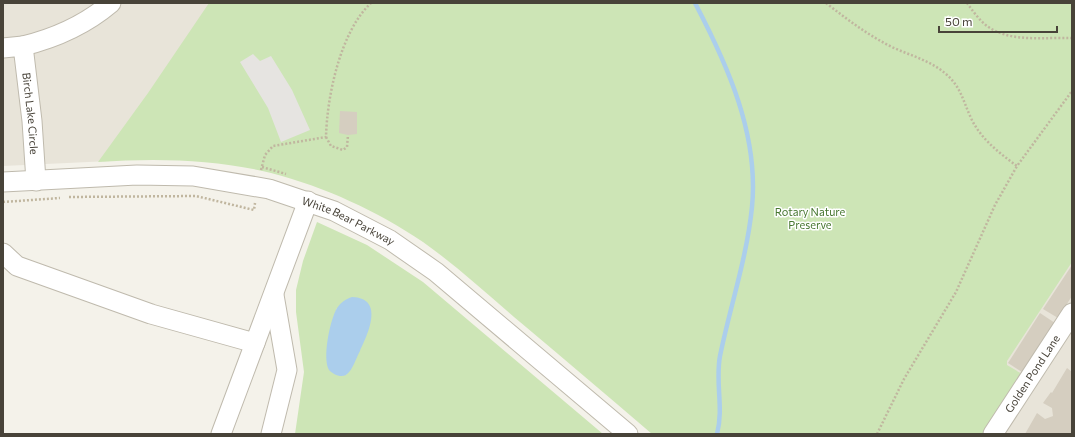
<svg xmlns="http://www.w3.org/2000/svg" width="1075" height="437" viewBox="0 0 1075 437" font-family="Commissioner,sans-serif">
	<rect width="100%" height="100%" fill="#f4f2ea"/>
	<g fill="#e8e4d9">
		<path d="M3,3H215L110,161L3,166Z"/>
		<path d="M1072,234V434H938Z"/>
	</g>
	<g fill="#cde5b6" fill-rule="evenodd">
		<path d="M209,3H1072V262L1007,361V365L1022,374L983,434H652C608,396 564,359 520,322C488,295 457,266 423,242C377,211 325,187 271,173C214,159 156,158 98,162L148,93Z"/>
		<path d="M317,222L367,245L423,282L603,434H295L304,372L296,312V290L303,261ZM337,308L347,374L340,376L330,330Z"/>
	</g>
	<path fill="#e6e4e1" d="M253,54L260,61L271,56L292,90L310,130L281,142L268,108L240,62Z"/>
	<path fill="#abceec" d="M352,297C385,298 368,334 360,351C356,358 353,370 346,375C340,378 333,374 329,370C322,358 330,320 337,308C341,302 346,299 352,297Z"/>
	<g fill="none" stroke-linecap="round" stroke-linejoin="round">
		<path stroke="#abceec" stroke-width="4.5" d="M695,3C728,66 759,135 752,207C747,257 730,307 720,356C715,382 724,408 717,434"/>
	</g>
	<g fill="#d5cec0">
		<path d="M340,111L357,112V134L348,135L339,133Z"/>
		<path d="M1072,265V296L1058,318L1043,309Z"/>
		<path d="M1040,313L1055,323L1022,372L1008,363Z"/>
		<path d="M1067,368L1072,372V434H1025L1037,413L1045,419L1053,416L1052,408L1043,403L1051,392L1052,393Z"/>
	</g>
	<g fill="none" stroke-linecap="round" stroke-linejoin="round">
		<g stroke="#bfbaad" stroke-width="21">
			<g id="minor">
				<path d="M23,46C56,38 85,25 111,3"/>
				<path id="s1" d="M3,48L23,46L32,121L36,181"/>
				<path id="s2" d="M3,182L137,175L193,176L269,189L334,211L390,240L436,272L628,434"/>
				<path d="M3,253L17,266L151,314L255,343L308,201"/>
				<path d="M221,434L255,343"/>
				<path d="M271,434L287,370L274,295"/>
				<path id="s3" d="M993,434L1072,313"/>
			</g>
		</g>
		<g stroke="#c0b69f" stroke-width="2.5" stroke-dasharray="2 2" stroke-linecap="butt">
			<path d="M826,3C848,20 869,36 894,48C912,56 931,61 946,74C961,87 963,101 971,118C980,138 999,153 1017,166L1072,91"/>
			<path d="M967,3C973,11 979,20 987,26C1010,43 1045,37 1072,38"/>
			<path d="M326,137L331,146L343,150L347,147L348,135"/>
			<path d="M262,167L286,174"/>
			<path d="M261,170L265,155L273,146L326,137C327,97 340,32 371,3"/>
			<path d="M69,197L196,196L254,210L255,203"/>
			<path d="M3,202L60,198"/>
			<path d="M877,434L904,379L956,292L995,205L1017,166"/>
		</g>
		<use href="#minor" stroke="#fff" stroke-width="19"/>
	</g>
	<g text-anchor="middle" stroke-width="3" stroke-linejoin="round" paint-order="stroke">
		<g font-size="11" fill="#484339" stroke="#fff">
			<text dy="4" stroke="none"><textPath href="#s1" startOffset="88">Birch Lake Circle</textPath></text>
			<text dy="4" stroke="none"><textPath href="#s2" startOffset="353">White Bear Parkway</textPath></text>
			<text dy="4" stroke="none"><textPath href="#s3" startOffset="72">Golden Pond Lane</textPath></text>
		</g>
		<g font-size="11" fill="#46762f" stroke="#fff">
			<text x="810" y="216">Rotary Nature<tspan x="810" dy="13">Preserve</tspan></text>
		</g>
	</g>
	<rect width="1075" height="437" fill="none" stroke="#484339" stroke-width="8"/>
	<path d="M939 26v6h118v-6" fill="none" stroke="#484339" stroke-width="2"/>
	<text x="945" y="26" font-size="12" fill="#484339" stroke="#ffffff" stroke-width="3" paint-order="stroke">50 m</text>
</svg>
